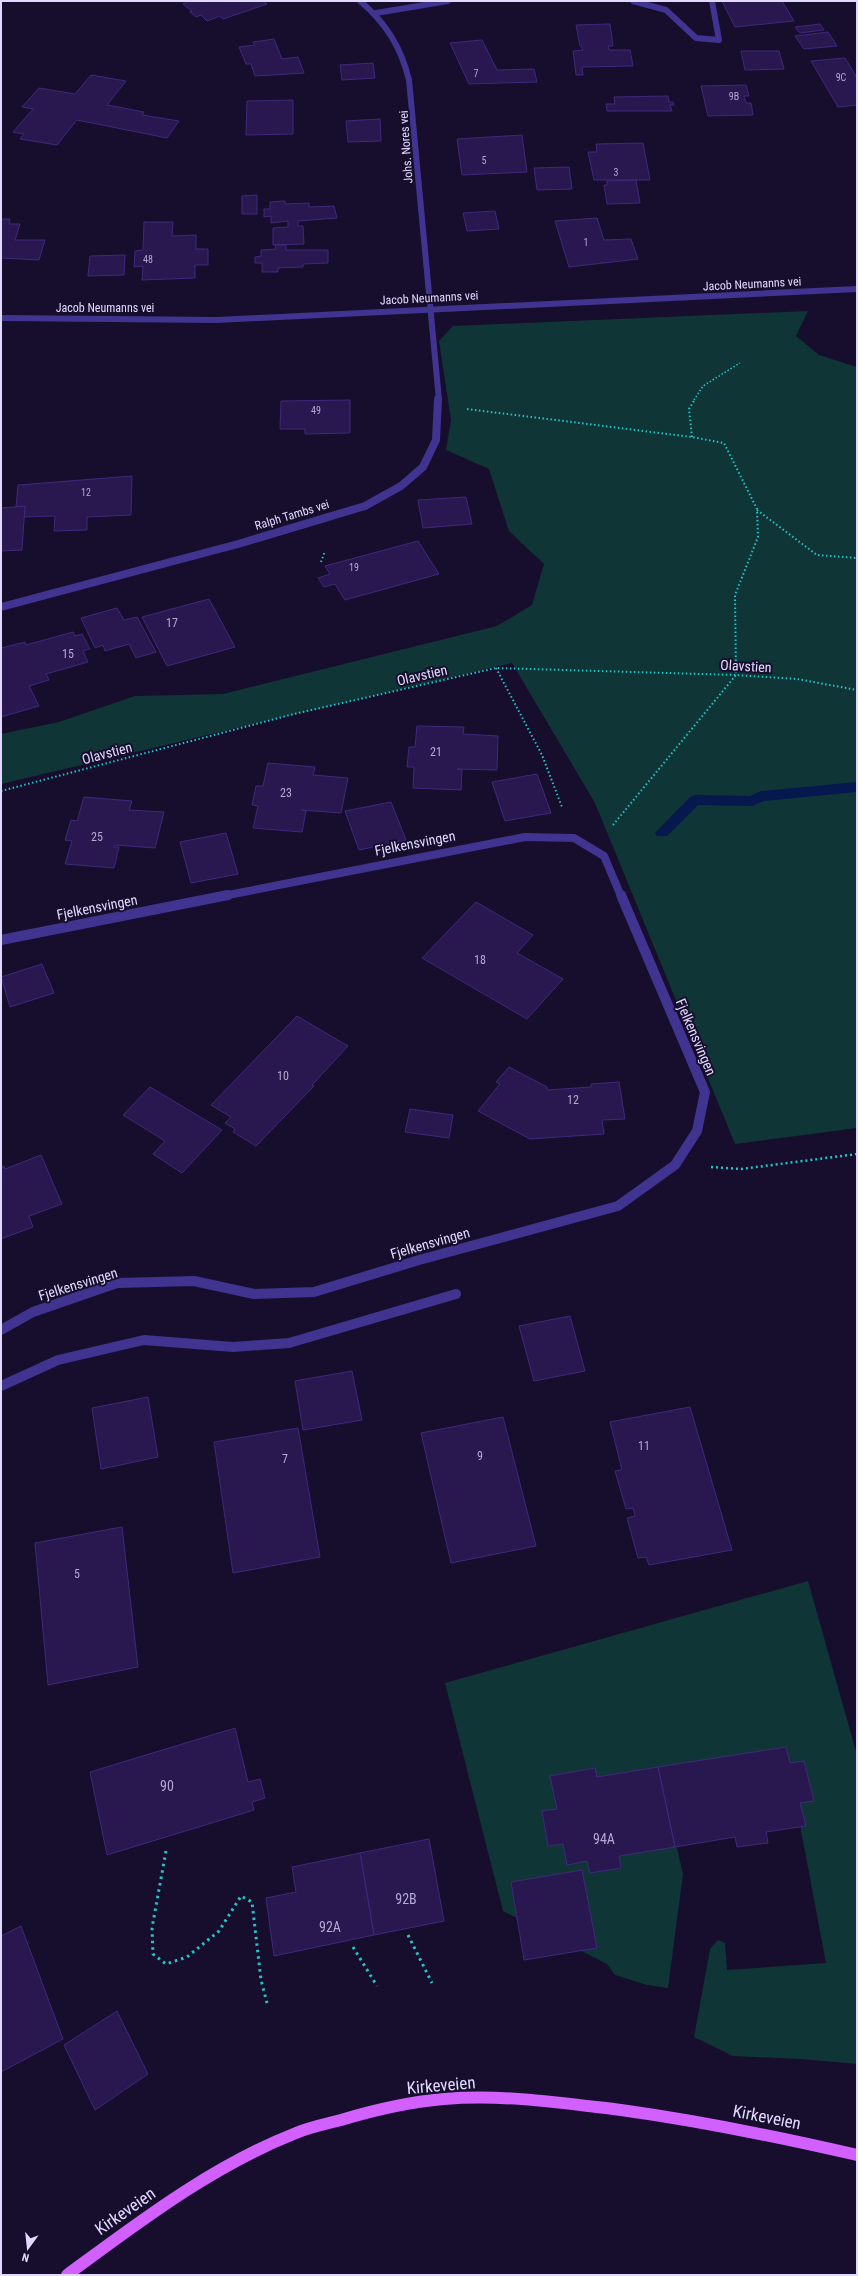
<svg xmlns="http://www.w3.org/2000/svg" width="858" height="2276" viewBox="0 0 858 2276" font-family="'Roboto Condensed',sans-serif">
	<rect width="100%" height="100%" fill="#160e2c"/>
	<g fill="#103537">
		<path d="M808,311L796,336L819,355L857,367V1128L735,1144L595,803L512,663L1,784V734L59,722L135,696L223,694L497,626L532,605L544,564L509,531L489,469L446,450L451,420L439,341L453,326Z"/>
		<path d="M808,1581L857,1755V2064L800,2059L733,2056L694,2037L710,1949L718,1940L725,1943L727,1970L826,1963L797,1809L664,1792L683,1874L668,1988L647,1985L615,1975L607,1964L503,1911L445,1683Z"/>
	</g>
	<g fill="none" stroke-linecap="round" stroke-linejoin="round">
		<path fill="#05194e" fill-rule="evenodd" d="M857,782V792L764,801L752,806L698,805L667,836H657L655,833L690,797L695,795L750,796L761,791Z"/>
	</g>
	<g fill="#28184f" stroke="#40287d">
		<path d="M191,1H263L267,4L223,19L220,16L207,21L201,15L196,17L190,12L192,11L183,4Z"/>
		<path d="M722,1H782L794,21L735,27Z"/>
		<path d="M610,24L613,46H608L609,50H630L633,66L582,67L583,75H576L573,51L583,50L582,47L580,46L576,25Z"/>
		<path d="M820,24L824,30L800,33L795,27Z"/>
		<path d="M828,32L837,46L804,49L795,36Z"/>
		<path d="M274,39L282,59L298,57L304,73L255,76L251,64H246L239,47L255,45L253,42Z"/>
		<path d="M482,40L497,70L534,69L537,82L469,84L450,43Z"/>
		<path d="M741,51H779L784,69L745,70Z"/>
		<path d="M845,58L857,78V105L838,107L811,61Z"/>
		<path d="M373,63L375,78L342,80L340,65Z"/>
		<path d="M91,75L126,81L107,105L144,112L142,115L179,121L167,138L77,120L57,145L20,139L24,134L13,132L33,109L22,107L39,88L75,94Z"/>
		<path d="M746,85L749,96H744L746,103H751L753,115L708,116L701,86Z"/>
		<path d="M668,96L669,102H673L674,105H670L672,111H607L606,104H615L614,97Z"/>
		<path d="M293,100V134L246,135L247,101Z"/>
		<path d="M380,119L381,141L348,142L346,121Z"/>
		<path d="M522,135L527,172L462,175L457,139Z"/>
		<path d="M643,143L650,180H594L588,152H597L596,144Z"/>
		<path d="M569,167L572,189L537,190L534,168Z"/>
		<path d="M636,180L640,203L607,204L604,185H607V181Z"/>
		<path d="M257,195V214H242V196Z"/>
		<path d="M285,201V204L309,203V207L334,206L337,218L298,221V226H303L304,244L273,245V228L288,227V221L271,223V216L264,217V209H270V202Z"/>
		<path d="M495,211L499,229L467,231L463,213Z"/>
		<path d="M597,218L604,240L631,239L638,259L569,267L555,221Z"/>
		<path d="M1,219H10L9,224H20L15,240H45L39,260L1,258Z"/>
		<path d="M144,222H173L172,236L196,235V249H208V265H195V278L142,280L143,266L134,267L135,251L143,250Z"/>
		<path d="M275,245H286V250H328V263L303,264V267L278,268V272H262V263H255V257L261,256V250L276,249Z"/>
		<path d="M125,255L124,275L88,276L90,256Z"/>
		<path d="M350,400V433L305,434V429H280L281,401Z"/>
		<path d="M132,476L131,515L87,517V530L54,531L55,516L24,517L25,506L16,507L18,485Z"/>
		<path d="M466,497L472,524L423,528L418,500Z"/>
		<path d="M25,506L22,550L1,551V508Z"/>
		<path d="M418,541L439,574L345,600L335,584L324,587L318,578L330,574L325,566Z"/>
		<path d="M209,599L235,647L167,666L142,617Z"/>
		<path d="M117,608L124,620L137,617L156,652L136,658L129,644L105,651L103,645L95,648L81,618Z"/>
		<path d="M73,632L75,636L82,634L90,649L83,651L88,662L46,674L49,680L29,686L39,706L1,717V648L25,642L26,645Z"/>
		<path d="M417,726L464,727L463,734L498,736L497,770L457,769L462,770L461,790L413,788L414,767H407L409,747H415Z"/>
		<path d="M268,763L315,767L313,775L348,778L341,813L301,810L306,811L302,832L253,828L258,806L252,805L256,786H263Z"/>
		<path d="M537,774L551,813L505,821L492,782Z"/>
		<path d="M84,797L132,801L129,810L164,812L155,848L115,845L114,847H119L114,868L65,864L72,841L65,840L71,820L77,821Z"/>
		<path d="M391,802L406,840L359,850L345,811Z"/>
		<path d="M226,833L238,874L191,883L180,842Z"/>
		<path d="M476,902L533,935L517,953L563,979L527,1019L422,958Z"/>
		<path d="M42,964L54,993L10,1007L1,977Z"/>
		<path d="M297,1016L348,1046L312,1085L314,1086L256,1146L233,1132L235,1129L225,1123L231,1117L211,1105Z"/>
		<path d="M509,1067L547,1087V1090L591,1087V1084L619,1082L625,1119L602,1120L604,1134L530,1139L478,1111L500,1084L496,1082Z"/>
		<path d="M150,1087L222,1130L182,1173L153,1154L165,1141L123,1115Z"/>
		<path d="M410,1109L453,1115L449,1138L405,1132Z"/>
		<path d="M41,1155L62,1204L29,1216L33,1227L1,1239V1168L4,1166L5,1169Z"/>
		<path d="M570,1316L585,1371L534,1381L519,1326Z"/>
		<path d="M352,1371L362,1420L303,1430L295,1381Z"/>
		<path d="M148,1397L158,1457L101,1469L92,1408Z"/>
		<path d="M690,1407L732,1550L649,1565L646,1557L638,1558L627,1518L635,1516L633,1508L626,1509L615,1471L622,1470L610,1422Z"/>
		<path d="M503,1417L536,1546L451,1563L421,1433Z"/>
		<path d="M298,1428L320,1557L233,1573L214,1442Z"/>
		<path d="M122,1527L138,1667L48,1685L35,1543Z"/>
		<path d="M235,1728L248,1782L260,1779L265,1798L252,1802L254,1810L107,1855L90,1772Z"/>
		<path d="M786,1747L790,1763L804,1761L814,1801L800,1803L806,1826L766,1832L768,1843L737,1847L735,1837L675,1847L658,1767Z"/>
		<path d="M658,1767L675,1847L619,1856L621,1868L590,1873L587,1861L567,1865L563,1844L548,1846L542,1811L557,1809L550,1776L595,1768L597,1777Z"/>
		<path d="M429,1839L444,1921L374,1935L360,1853Z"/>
		<path d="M360,1853L374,1935L274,1956L266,1898L296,1892L292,1867Z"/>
		<path d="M582,1870L597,1948L524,1960L511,1882Z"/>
		<path d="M21,1926L63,2039L1,2072V1936Z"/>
		<path d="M117,2011L148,2074L95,2110L64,2045Z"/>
	</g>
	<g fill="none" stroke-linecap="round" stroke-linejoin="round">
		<path stroke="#23c5c9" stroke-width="1.5" stroke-dasharray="1.5 2" stroke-linecap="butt" d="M694,400L703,386L740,363"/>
		<g stroke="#23c5c9" stroke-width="2" stroke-dasharray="1.5 2.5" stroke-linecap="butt">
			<path d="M467,409L692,437L724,443L757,509L758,537L735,595L736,675L613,825"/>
			<path d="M692,437L689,409L695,399"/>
			<path d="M757,510L817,555L857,558"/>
			<path d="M321,562L325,551"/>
			<path d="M496,668L542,755L562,807"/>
			<path d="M1,791L294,714L496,668L736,675L797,679L857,690"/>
		</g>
		<path stroke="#23c5c9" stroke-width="2.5" stroke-dasharray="2 3" stroke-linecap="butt" d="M711,1167L741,1169L857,1154"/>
		<g stroke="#23c5c9" stroke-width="3" stroke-dasharray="2.5 4" stroke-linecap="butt">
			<path d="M166,1851L152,1928L153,1954L166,1964L187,1957L219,1931L241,1896L252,1902L261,1980L267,2003"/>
			<path d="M408,1935L432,1983"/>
			<path d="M353,1947L377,1986"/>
		</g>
		<g stroke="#403490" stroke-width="6">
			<path d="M360,1C386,23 401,47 409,80L439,400"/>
			<path d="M633,1L666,10L696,38L719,40L712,1"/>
			<path d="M376,13L448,1"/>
			<path d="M1,318L217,320L857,289"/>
		</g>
		<g stroke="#403490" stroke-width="8">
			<path d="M1,607L238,544L365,506L401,486L423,467L436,440L438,399"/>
			<path d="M223,896L525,837L574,838L604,856L621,896"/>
		</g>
		<g stroke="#403490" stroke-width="10">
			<path d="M1,940L228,895"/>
			<path d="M1,1330L33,1312L117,1283L194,1281L254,1294L314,1292L419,1260L618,1206L675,1165L697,1131L705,1092L621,895"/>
			<path d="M1,1386L58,1360L144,1340L233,1347L289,1343L456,1294"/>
		</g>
		<path stroke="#d160ff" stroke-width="12" d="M67,2275C139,2222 212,2166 296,2133C310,2127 326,2124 341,2120C374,2110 409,2102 444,2099C503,2094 562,2103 621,2110C700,2121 779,2137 857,2155"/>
	</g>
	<g text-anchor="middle" stroke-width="4" stroke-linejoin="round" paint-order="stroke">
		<g font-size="10" fill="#b3a9d3">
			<text x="476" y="77">7</text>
			<text x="841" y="81">9C</text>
			<text x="734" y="100">9B</text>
			<text x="484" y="164">5</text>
			<text x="616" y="176">3</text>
			<text x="586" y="246">1</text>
			<text x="148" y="263">48</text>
			<text x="316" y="414">49</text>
			<text x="86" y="496">12</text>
			<text x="354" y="571">19</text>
		</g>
		<g font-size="12" fill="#e1d9ff" stroke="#160e2c">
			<text transform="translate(406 147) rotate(-94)" y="4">Johs. Nores vei</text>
			<text transform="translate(752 284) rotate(-3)" y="4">Jacob Neumanns vei</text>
			<text transform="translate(429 298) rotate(-3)" y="4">Jacob Neumanns vei</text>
			<text x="105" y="312">Jacob Neumanns vei</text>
			<text transform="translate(292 515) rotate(-17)" y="4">Ralph Tambs vei</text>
		</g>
		<g font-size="12" fill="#b3a9d3">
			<text x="172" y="627">17</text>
			<text x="68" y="658">15</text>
			<text x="436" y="756">21</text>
			<text x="286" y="797">23</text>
			<text x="97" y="841">25</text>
			<text x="480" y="964">18</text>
			<text x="283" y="1080">10</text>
			<text x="573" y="1104">12</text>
			<text x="644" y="1450">11</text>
			<text x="480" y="1460">9</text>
			<text x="285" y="1463">7</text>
			<text x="77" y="1578">5</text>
		</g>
		<g font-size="14" fill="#e1d9ff" stroke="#160e2c">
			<text transform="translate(746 666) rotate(3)" y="5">Olavstien</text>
			<text transform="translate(422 675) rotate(-13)" y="5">Olavstien</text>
			<text transform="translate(107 753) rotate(-15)" y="5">Olavstien</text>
			<text transform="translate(415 843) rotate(-11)" y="5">Fjelkensvingen</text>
			<text transform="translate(97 907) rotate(-11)" y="5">Fjelkensvingen</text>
			<text transform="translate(696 1037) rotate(67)" y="5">Fjelkensvingen</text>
			<text transform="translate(430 1243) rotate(-16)" y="5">Fjelkensvingen</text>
			<text transform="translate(78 1284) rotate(-17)" y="5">Fjelkensvingen</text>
		</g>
		<g font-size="14" fill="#b3a9d3">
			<text x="167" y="1791">90</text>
			<text x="604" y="1844">94A</text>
			<text x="406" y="1904">92B</text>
			<text x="330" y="1932">92A</text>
		</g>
		<g font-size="17" fill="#e1d9ff" stroke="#160e2c">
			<text transform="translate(441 2085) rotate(-5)" y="6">Kirkeveien</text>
			<text transform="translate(767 2117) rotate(11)" y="6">Kirkeveien</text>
			<text transform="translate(125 2211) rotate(-35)" y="6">Kirkeveien</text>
		</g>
	</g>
	<rect width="858" height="2276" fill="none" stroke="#e1d9ff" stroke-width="4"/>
	<g transform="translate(28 2248) rotate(195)" stroke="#160e2c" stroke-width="3" paint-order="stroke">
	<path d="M0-3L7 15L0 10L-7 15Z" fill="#e1d9ff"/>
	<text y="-6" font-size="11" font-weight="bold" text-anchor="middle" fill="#e1d9ff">N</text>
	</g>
</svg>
